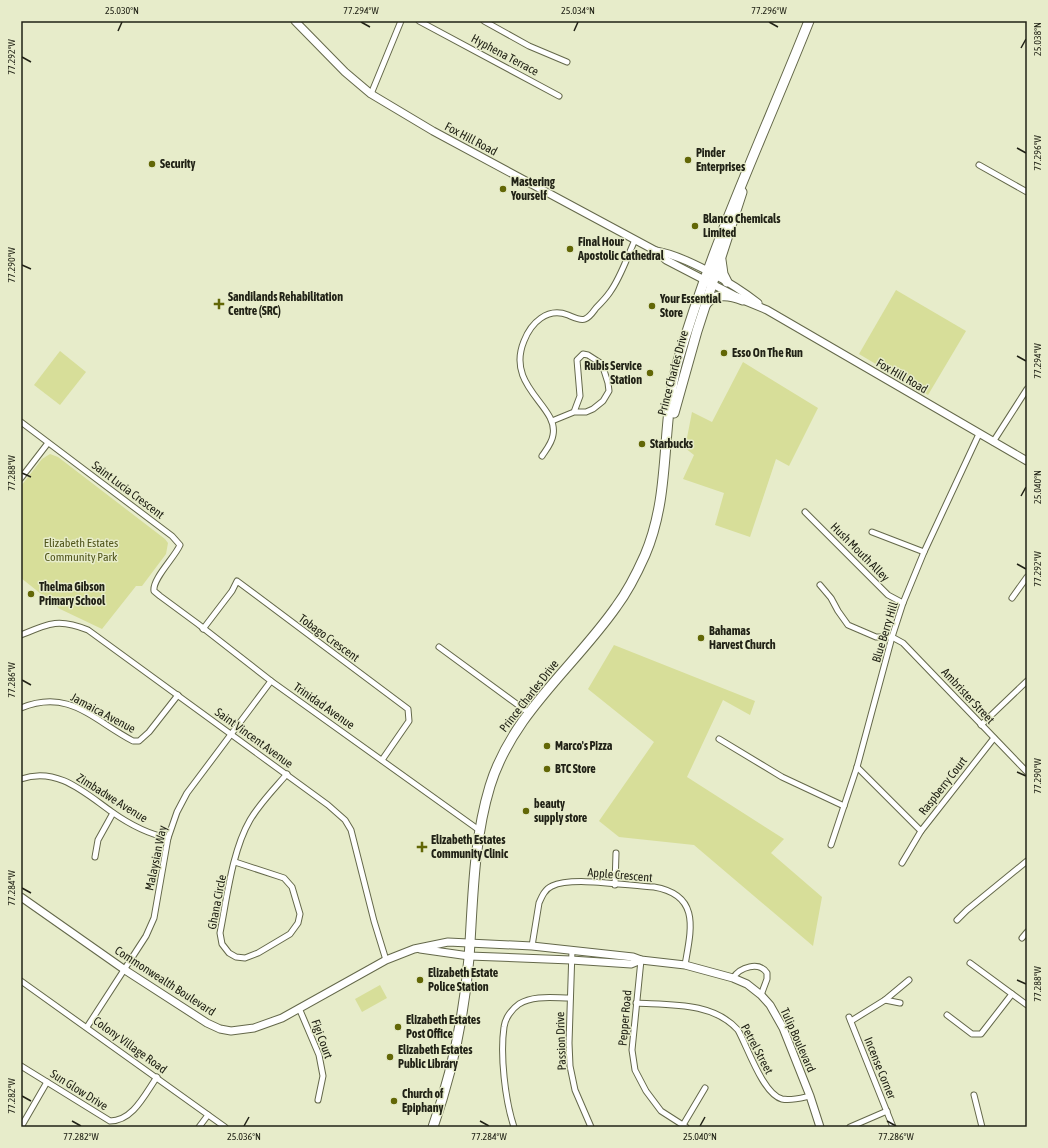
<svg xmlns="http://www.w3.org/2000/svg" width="1048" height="1148" viewBox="0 0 1048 1148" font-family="'Asap Condensed',sans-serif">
	<rect width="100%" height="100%" fill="#e7ecca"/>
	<g fill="#d7de99">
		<path d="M896,290L966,331L928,395L859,354Z"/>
		<path d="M60,351L86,372L60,405L34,385Z"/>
		<path d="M743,362L818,408L789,466L776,459L750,537L715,525L724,493L683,479L694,455L685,448L692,412L712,422Z"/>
		<path d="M50,454L58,457L165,539L168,543L166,554L142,586H136L102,629L60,609L21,578V486L42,459Z"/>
		<path d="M614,645L755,701L750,715L723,700L687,777L784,839L771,853L822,897L813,946L694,845L619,837L599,821L654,742L588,689Z"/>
		<path d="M380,985L387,998L362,1012L355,999Z"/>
	</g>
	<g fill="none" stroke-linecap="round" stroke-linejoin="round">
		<g stroke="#64684a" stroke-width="7">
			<g id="street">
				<path d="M419,21L559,96"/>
				<path d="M484,21L529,46L567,62"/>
				<path d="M371,94L401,21"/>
				<path d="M979,165L1027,192"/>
				<path d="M552,421L574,412H586L593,409L603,401L609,391L608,383L602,364L588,355L583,354L577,360L580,396L574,412"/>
				<path d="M21,422L172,536L180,545C175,557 152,579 154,591L160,596L198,624L271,681L479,830"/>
				<path d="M993,442L1027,389"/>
				<path d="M542,456C546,450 552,443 553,435C559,406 505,387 524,341C531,323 547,307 568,315C573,317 580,321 585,319C590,317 593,312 596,308C601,303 606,298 610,292C621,277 627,257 635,240"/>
				<path d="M21,478L48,443"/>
				<path d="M805,512L888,595L903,603"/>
				<path d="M872,532L924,552"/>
				<path d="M820,585L831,598L838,611L848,625L876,637H892L903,643L1027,772"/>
				<path d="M1012,598L1027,577"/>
				<path d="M203,629L232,591L237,581L408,709L409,721L382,760"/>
				<path d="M21,635C49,623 59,618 88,630L328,805L345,820L351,830L374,921L386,960"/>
				<path d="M439,647L529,713"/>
				<path d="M21,708C69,688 93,720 133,741H139L149,732L178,695"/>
				<path d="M981,725L1027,681"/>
				<path d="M719,739L782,777L844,806"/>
				<path d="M857,767L921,831L994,738"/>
				<path d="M21,779C57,766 85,793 112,812C129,824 148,834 168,838"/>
				<path d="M831,845L857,767L892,637L903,603L924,552L979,434"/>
				<path d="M95,857L98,840L113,813"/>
				<path d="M235,862L284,878L292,887L300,914L298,923L290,934L258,953L245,958L236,957L229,953L222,944L220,933C227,898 232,851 250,820C260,803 274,789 287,774"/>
				<path d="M902,863L921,831"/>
				<path d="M615,885L616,853"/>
				<path d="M957,920L967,910L1027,861"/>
				<path d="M1022,938L1027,932"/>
				<path d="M532,946L539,903C542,896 545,889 552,886C572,876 629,886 654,887C701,895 691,930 685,965"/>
				<path d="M572,950L569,1043L570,1066L575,1090L591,1127"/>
				<path d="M641,960L632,1050L635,1070L646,1091L661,1111L686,1127"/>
				<path d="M970,963L1027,1005"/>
				<path d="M733,978C740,967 759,961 767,973V979L761,995"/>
				<path d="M21,981L225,1127"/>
				<path d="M885,1000L900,1003"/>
				<path d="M636,1003C671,1005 713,1002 738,1030C748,1048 763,1094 782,1099C791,1101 801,1098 810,1096"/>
				<path d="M299,1008L319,1055L323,1076L318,1100"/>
				<path d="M947,1015L972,1034H981L1012,994"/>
				<path d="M849,1017L893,1127"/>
				<path d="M851,1021L885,1000L909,980"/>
				<path d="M87,1027L146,936L154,918L168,838L177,812L187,793L271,681"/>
				<path d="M21,1066L110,1121C133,1121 145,1094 157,1077"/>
				<path d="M974,1095L982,1127"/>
				<path d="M683,1125L705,1088"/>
				<path d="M21,1127L47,1082"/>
				<path d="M199,1127L208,1115"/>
				<path d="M514,1127C505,1100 500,1055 504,1027C505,1018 512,1009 519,1004C534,995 553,998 570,998"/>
				<path d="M850,1127L887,1111"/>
			</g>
		</g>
		<g stroke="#64684a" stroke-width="9">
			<g id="secondary">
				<path d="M295,21L345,72L371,94L433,131L656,251L666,260L743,300L767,310L1027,461"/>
				<path d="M656,251C686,256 734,284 758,303"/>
				<path d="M21,897L125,970L207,1023L220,1029L231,1031L254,1028L282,1018L386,960L414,949L448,942L532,946L633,957L641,960L685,965L733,978L747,984L761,995L770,1005L783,1028L810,1096L820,1127"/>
				<path d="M420,949L469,956L571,960L631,964L641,960"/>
			</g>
		</g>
		<g stroke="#64684a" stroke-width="11">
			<g id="highway">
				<path d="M721,260L723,274L727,282"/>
				<path d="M706,304C715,292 730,295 743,300"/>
				<path d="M674,413L697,331L742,192"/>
				<path d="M433,1127C452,1073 464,1016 469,958C473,901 473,842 490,786C512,714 574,667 616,607C628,591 637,573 645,555C672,492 660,425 678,361C712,244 764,134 809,21"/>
			</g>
		</g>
		<use href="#street" stroke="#fff" stroke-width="5"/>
		<use href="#secondary" stroke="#fff" stroke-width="7"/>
		<use href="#highway" stroke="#fff" stroke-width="9"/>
	</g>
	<path fill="none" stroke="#212216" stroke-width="1.5" d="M361,22L370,27M769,22L778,27M118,31L122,22M574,31L578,22M1021,48L1026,39M22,57L31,62M1017,148L1026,153M22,265L31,269M1017,356L1026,361M22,473L31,477M1021,496L1026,487M1017,564L1026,569M22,680L31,685M1017,772L1026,776M22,888L31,893M1017,980L1026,984M22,1096L31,1101M72,1121L81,1126M480,1121L489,1126M887,1121L896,1126M244,1126L249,1117M700,1126L705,1117"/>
	<g fill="#626706" stroke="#e7ecca" stroke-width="1.5">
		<circle cx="688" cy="160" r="4"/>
		<circle cx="152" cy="164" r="4"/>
		<circle cx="503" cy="189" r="4"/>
		<circle cx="695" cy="226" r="4"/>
		<circle cx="570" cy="249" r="4"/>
		<path d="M217 298h4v4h4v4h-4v4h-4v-4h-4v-4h4z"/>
		<circle cx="652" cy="306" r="4"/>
		<circle cx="724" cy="353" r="4"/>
		<circle cx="650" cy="373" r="4"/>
		<circle cx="642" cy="444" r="4"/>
		<circle cx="31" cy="594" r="4"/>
		<circle cx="701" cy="638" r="4"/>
		<circle cx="547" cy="746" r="4"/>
		<circle cx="547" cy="769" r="4"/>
		<circle cx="526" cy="811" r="4"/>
		<path d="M420 841h4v4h4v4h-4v4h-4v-4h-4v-4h4z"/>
		<circle cx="420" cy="980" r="4"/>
		<circle cx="398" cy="1027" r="4"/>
		<circle cx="390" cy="1057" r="4"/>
		<circle cx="394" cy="1101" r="4"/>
	</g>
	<g text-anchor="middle" stroke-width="3" stroke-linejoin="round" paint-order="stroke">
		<g font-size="12" fill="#212216" stroke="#e7ecca">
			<text transform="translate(505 55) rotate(28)" y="4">Hyphena Terrace</text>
			<text transform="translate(471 139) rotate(28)" y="4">Fox Hill Road</text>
			<text transform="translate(673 373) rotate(-75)" y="4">Prince Charles Drive</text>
			<text transform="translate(902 376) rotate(30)" y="4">Fox Hill Road</text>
			<text transform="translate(128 490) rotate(37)" y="4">Saint Lucia Crescent</text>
			<text transform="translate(860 552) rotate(45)" y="4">Hush Mouth Alley</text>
			<text transform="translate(885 632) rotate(-73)" y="4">Blue Berry Hill</text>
			<text transform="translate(329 638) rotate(36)" y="4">Tobago Crescent</text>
			<text transform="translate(529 696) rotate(-52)" y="4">Prince Charles Drive</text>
			<text transform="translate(968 696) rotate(47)" y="4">Ambrister Street</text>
			<text transform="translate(324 706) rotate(35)" y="4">Trinidad Avenue</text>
			<text transform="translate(103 713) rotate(28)" y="4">Jamaica Avenue</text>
			<text transform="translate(254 738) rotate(36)" y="4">Saint Vincent Avenue</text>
			<text transform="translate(943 786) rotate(-52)" y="4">Raspberry Court</text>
			<text transform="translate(112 798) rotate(32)" y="4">Zimbadwe Avenue</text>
			<text transform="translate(156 858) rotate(-78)" y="4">Malaysian Way</text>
			<text transform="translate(620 875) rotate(5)" y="4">Apple Crescent</text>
			<text transform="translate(217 902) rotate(-79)" y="4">Ghana Circle</text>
			<text transform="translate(165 981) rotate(33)" y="4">Commonwealth Boulevard</text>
			<text transform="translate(625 1018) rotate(-85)" y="4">Pepper Road</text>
			<text transform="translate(322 1039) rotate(70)" y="4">Figi Court</text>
			<text transform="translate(798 1040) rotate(66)" y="4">Tulip Boulevard</text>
			<text transform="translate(561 1041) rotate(-92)" y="4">Passion Drive</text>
			<text transform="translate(130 1045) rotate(36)" y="4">Colony Village Road</text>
			<text transform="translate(757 1049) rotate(62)" y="4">Petrel Street</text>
			<text transform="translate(880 1068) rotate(68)" y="4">Incense Corner</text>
			<text transform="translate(79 1090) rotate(32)" y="4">Sun Glow Drive</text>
		</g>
		<g font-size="12" font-weight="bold" fill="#212216" stroke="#e7ecca" text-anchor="start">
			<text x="696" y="157">Pinder<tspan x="696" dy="14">Enterprises</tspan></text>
			<text x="160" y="168">Security</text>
			<text x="511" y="186">Mastering<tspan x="511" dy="14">Yourself</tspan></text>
			<text x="703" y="223">Blanco Chemicals<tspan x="703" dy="14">Limited</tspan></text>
			<text x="578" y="246">Final Hour<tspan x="578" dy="14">Apostolic Cathedral</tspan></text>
			<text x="228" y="301">Sandilands Rehabilitation<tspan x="228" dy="14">Centre (SRC)</tspan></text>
			<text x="660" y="303">Your Essential<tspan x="660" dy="14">Store</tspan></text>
			<text x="732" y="357">Esso On The Run</text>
			<text x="642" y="370" text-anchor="end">Rubis Service<tspan x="642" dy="14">Station</tspan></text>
			<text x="650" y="448">Starbucks</text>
			<text x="39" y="591">Thelma Gibson<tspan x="39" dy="14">Primary School</tspan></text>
			<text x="709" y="635">Bahamas<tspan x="709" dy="14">Harvest Church</tspan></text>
			<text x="555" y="750">Marco's Pizza</text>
			<text x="555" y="773">BTC Store</text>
			<text x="534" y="808">beauty<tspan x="534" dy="14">supply store</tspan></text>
			<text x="431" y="844">Elizabeth Estates<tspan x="431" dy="14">Community Clinic</tspan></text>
			<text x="428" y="977">Elizabeth Estate<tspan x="428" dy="14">Police Station</tspan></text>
			<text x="406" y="1024">Elizabeth Estates<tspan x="406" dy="14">Post Office</tspan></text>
			<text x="398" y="1054">Elizabeth Estates<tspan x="398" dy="14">Public Library</tspan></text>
			<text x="402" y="1098">Church of<tspan x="402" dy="14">Epiphany</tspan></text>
		</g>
		<g font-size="12" fill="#50551b" stroke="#e7ecca">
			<text x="81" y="547">Elizabeth Estates<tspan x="81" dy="14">Community Park</tspan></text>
		</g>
	</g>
	<rect width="1048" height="1148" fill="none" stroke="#e7ecca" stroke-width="44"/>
	<rect x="22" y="22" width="1004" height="1104" fill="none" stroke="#212216" stroke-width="1.5"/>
	<g font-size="10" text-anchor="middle" fill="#212216">
		<text x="122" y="14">25.030°N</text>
		<text x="361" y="14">77.294°W</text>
		<text x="578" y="14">25.034°N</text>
		<text x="769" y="14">77.296°W</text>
		<text transform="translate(1037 39) rotate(-90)" y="4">25.038°N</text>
		<text transform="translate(11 57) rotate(-90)" y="4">77.292°W</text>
		<text transform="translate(1037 153) rotate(-90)" y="4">77.296°W</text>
		<text transform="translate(11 265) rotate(-90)" y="4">77.290°W</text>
		<text transform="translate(1037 361) rotate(-90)" y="4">77.294°W</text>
		<text transform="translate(11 473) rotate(-90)" y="4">77.288°W</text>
		<text transform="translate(1037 487) rotate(-90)" y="4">25.040°N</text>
		<text transform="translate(1037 569) rotate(-90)" y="4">77.292°W</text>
		<text transform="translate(11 680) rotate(-90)" y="4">77.286°W</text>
		<text transform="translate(1037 776) rotate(-90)" y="4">77.290°W</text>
		<text transform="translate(11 888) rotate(-90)" y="4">77.284°W</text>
		<text transform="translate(1037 984) rotate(-90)" y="4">77.288°W</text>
		<text transform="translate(11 1096) rotate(-90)" y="4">77.282°W</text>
		<text x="81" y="1140">77.282°W</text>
		<text x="244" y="1140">25.036°N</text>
		<text x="489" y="1140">77.284°W</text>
		<text x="700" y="1140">25.040°N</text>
		<text x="896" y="1140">77.286°W</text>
	</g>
</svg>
